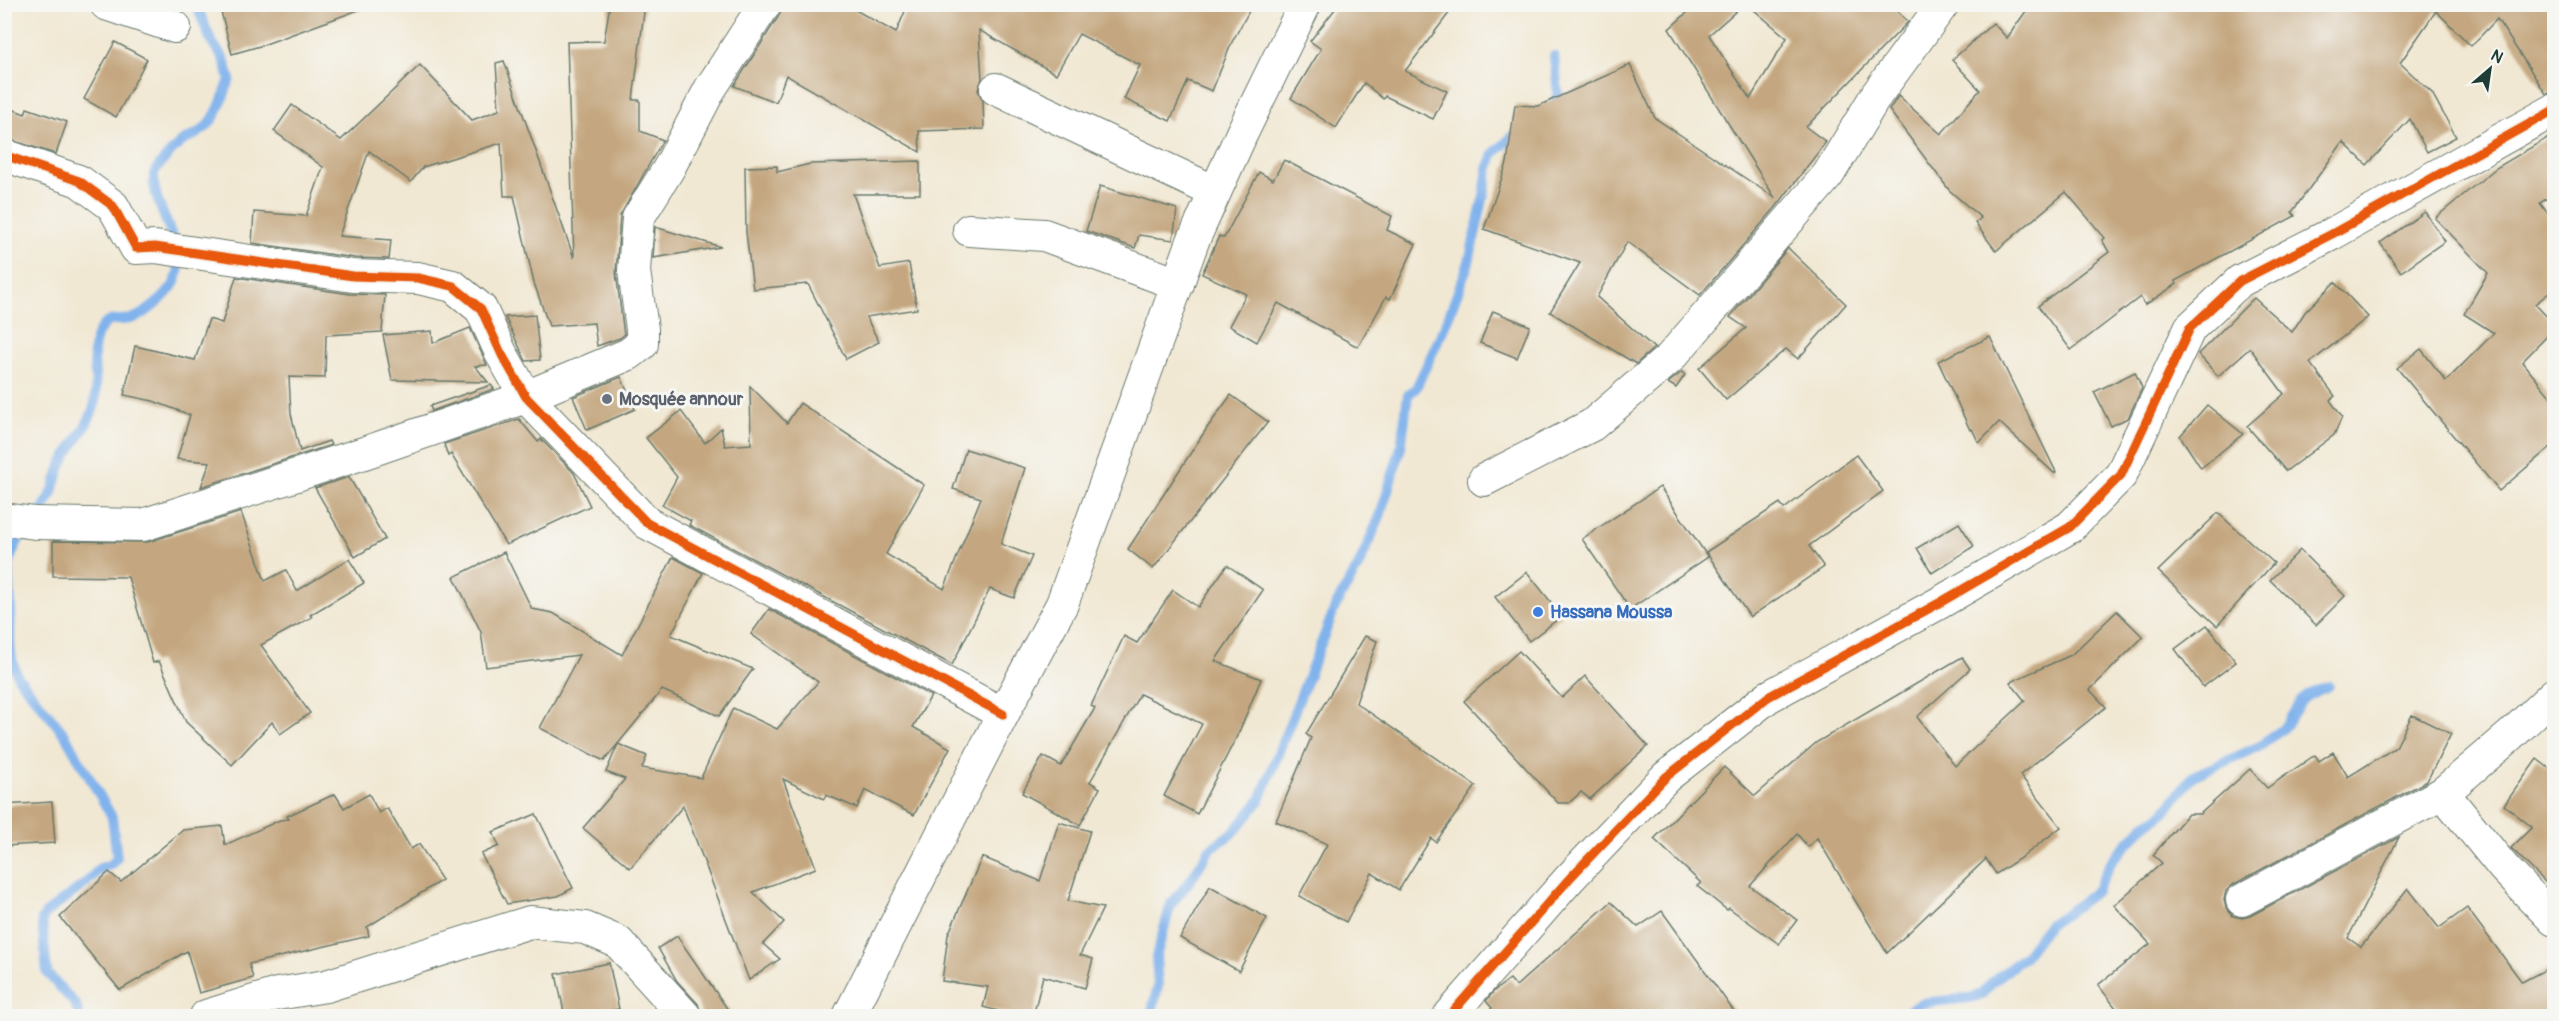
<svg xmlns="http://www.w3.org/2000/svg" width="2559" height="1021" viewBox="0 0 2559 1021" font-family="Pangolin,sans-serif">
	<rect width="100%" height="100%" fill="#f6f6f2"/>
	<filter id="ink" filterUnits="userSpaceOnUse"><feTurbulence type="fractalNoise" baseFrequency=".0167" numOctaves="2"/><feDisplacementMap in="SourceGraphic" scale="12" xChannelSelector="R" yChannelSelector="G"/><feConvolveMatrix kernelMatrix="1 2 1 2 8 2 1 2 1" color-interpolation-filters="sRGB"/></filter>
	<filter id="wash" filterUnits="userSpaceOnUse"><feTurbulence type="fractalNoise" baseFrequency=".008" numOctaves="4" result="noise"/><feDisplacementMap in="SourceGraphic" scale="24" xChannelSelector="R" yChannelSelector="G"/><feGaussianBlur stdDeviation="1.35" result="paint"/><feColorMatrix in="noise" values="0 0 0 0 0 0 0 0 0 0 0 0 0 0 0 0 0 1.4 0 .05"/><feComposite in="paint" operator="in"/></filter>
	<g filter="url(#wash)">
		<rect width="100%" height="100%" fill="#f1e8d3"/>
		<g fill="none" stroke-linecap="round" stroke-linejoin="round">
			<g stroke="#80b2ec" stroke-width="10">
				<path d="M1552,111L1558,93L1554,56"/>
				<path d="M79,1016L76,1005L47,973L42,920L46,913L86,883L100,868L110,865L117,858L112,817L65,735L18,677C7,651 10,637 11,610C11,594 6,578 10,561C15,539 33,522 46,504C54,493 56,479 61,466C70,446 88,428 94,407C101,382 85,348 102,327C111,316 120,322 131,319C146,315 168,295 175,282C191,249 151,210 154,174C154,169 178,144 183,141C191,136 199,134 206,127C218,116 224,94 230,79L224,59L211,41L196,4"/>
				<path d="M1151,1016L1158,986L1156,957L1171,904L1192,878L1210,849L1234,832L1260,800L1336,605L1359,565L1380,516L1401,447L1408,395L1416,388L1445,326L1469,262L1484,195L1488,169L1493,154L1521,129"/>
				<path d="M1899,1016L1922,1003L1970,998L1982,994L1991,983L2024,957L2049,924L2066,914L2097,890L2112,860L2144,826L2163,814L2193,776L2262,745L2286,725L2301,701L2308,695L2329,686"/>
			</g>
		</g>
		<g id="blocks">
			<g fill="#c4a780">
				<path d="M219,4H363L364,8L260,46L232,54Z"/>
				<path d="M610,4H645L633,100H640V131L663,140L620,216L616,273L624,335L620,338L597,346L594,323L549,326L534,283L514,196H504L501,143L423,167L411,182L369,151L339,236L391,240L389,259L355,258L252,243L254,212L306,216L323,167L274,131L292,105L341,140L420,65L472,120L499,110L496,63L504,61L574,258L567,42L604,41Z"/>
				<path d="M783,4H845L896,33L908,4H1253L1232,42L1212,91L1188,81L1170,121L1124,99L1140,65L1079,34L1056,74L979,30L982,79L978,90L983,101L984,129L919,131L920,152L786,75L776,102L734,86L780,14Z"/>
				<path d="M1339,4H1456L1405,71L1447,91L1433,119L1385,96L1383,99L1364,83L1336,128L1291,98L1321,49L1310,41Z"/>
				<path d="M1697,4H1744L1709,35L1750,99L1787,38L1747,4H1890L1908,22L1806,127L1826,142L1776,207L1700,295L1627,242L1597,297L1654,348L1636,364L1550,312L1580,263L1484,229L1507,163L1515,105L1538,106L1630,65L1655,118L1775,198L1669,29Z"/>
				<path d="M2031,4H2554V92L2546,94L2497,19L2471,46L2436,11L2400,63L2432,93L2456,137L2427,152L2410,119L2367,165L2343,142L2292,212L2295,216L2175,281L2177,284L2145,305L2140,297L2071,350L2038,306L2109,252L2102,240L2105,238L2066,192L1996,251L1975,223L1981,218L1949,190L1889,110L1898,96L1941,134L1980,90L1952,60L1993,23L2007,38Z"/>
				<path d="M115,42L147,59L116,117L84,99Z"/>
				<path d="M4,106L25,114L27,108L67,122L56,154L4,138Z"/>
				<path d="M2554,134V194L2540,203L2554,222V289L2535,304L2554,324V329L2522,362L2554,401V444L2499,491L2397,368L2421,349L2446,381L2494,333L2464,314L2488,273L2435,218L2496,168Z"/>
				<path d="M1284,160L1392,216L1387,230L1416,244L1390,299L1386,297L1358,347L1278,303L1257,342L1229,326L1246,294L1202,274L1219,236L1224,238L1259,172L1273,180Z"/>
				<path d="M920,161V194H853L880,268L909,263L917,309L866,317L879,342L846,359L808,284L753,289L746,232L745,167L777,166V172L810,164Z"/>
				<path d="M1100,186L1177,209L1173,240L1139,235L1135,248L1086,231Z"/>
				<path d="M2425,212L2445,241L2401,272L2380,243Z"/>
				<path d="M655,227L721,247L653,258Z"/>
				<path d="M1788,248L1846,304L1798,359L1786,349L1726,400L1699,368L1746,328L1730,317Z"/>
				<path d="M236,277L350,294L385,295L382,332L326,335L325,378L289,377L291,414L300,451L329,441L331,445L201,487L210,462L177,459L190,415L153,401L124,395L135,346L195,360L209,319L222,323Z"/>
				<path d="M2335,282L2368,317L2310,363L2335,396L2330,400L2342,417L2334,435L2286,471L2247,426L2284,394L2250,348L2218,376L2198,354L2254,298L2292,332L2305,312Z"/>
				<path d="M1493,311L1530,326L1517,358L1480,343Z"/>
				<path d="M535,315L540,360L526,361L505,317Z"/>
				<path d="M470,328L487,365L475,366L488,382L392,380L383,335L432,331L433,343Z"/>
				<path d="M1990,337L2056,472L2054,473L1999,422L1979,443L1972,429L1970,430L1938,361Z"/>
				<path d="M1682,372L1685,375L1676,388L1668,383Z"/>
				<path d="M2135,372L2142,388L2128,418L2111,426L2094,392Z"/>
				<path d="M621,377L635,409L587,430L573,397Z"/>
				<path d="M491,385L494,389L432,411L430,406Z"/>
				<path d="M750,386L787,423L800,403L924,485L886,554L944,589L981,498L953,489L966,449L1025,468L1001,544L1032,556L1014,598L990,589L952,665L689,525L691,521L662,505L677,477L646,438L681,411L705,443L721,428L725,446L751,444Z"/>
				<path d="M1231,395L1268,422L1153,569L1128,549L1207,428Z"/>
				<path d="M2207,405L2243,434L2201,468L2180,436Z"/>
				<path d="M519,419L538,442L541,439L574,473L590,506L506,545L451,454L448,456L444,444Z"/>
				<path d="M1856,455L1883,491L1809,546L1824,567L1750,617L1706,552L1780,503L1784,509Z"/>
				<path d="M349,477L385,539L355,557L315,488Z"/>
				<path d="M1660,487L1708,557L1630,609L1582,539Z"/>
				<path d="M241,512L265,581L286,570L297,591L349,559L364,583L310,615L312,617L261,645L310,713L280,734L272,722L232,765L186,722L159,661L153,663L128,577L53,576V541L148,542Z"/>
				<path d="M2218,513L2274,563L2217,626L2158,571Z"/>
				<path d="M1959,523L1974,546L1932,573L1917,548Z"/>
				<path d="M2300,550L2345,596L2316,625L2270,580Z"/>
				<path d="M504,552L532,609L553,613L622,655L673,557L703,573L671,635L753,669L719,716L662,690L604,761L540,728L579,655L486,667L481,632L454,577Z"/>
				<path d="M1227,565L1263,590L1215,661L1261,679L1239,732L1197,814L1164,796L1202,724L1140,694L1090,782L1100,788L1080,825L1022,793L1043,756L1061,766L1095,708L1091,706L1124,636L1137,643L1173,590L1198,607Z"/>
				<path d="M1527,572L1562,616L1529,641L1495,597Z"/>
				<path d="M769,609L931,696L913,727L950,748L914,815L865,790L857,808L826,795L824,799L783,779L816,868L753,892L784,922L763,944L780,959L749,980L683,806L630,868L583,828L625,779L606,772L618,744L647,756L642,768L701,778L733,708L777,729L818,682L751,634Z"/>
				<path d="M2117,611L2143,637L2090,690L2106,707L2020,775L2061,827L2025,855L1996,874L1986,859L1887,953L1817,838L1808,847L1797,834L1750,886L1797,920L1779,944L1729,908L1727,910L1697,886L1701,883L1654,839L1724,767L1755,796L1817,742L1962,657L1970,669L1917,717L1955,766L2025,701L2010,682L2071,655Z"/>
				<path d="M2207,625L2236,662L2203,687L2175,649Z"/>
				<path d="M1365,636L1377,641L1356,703L1476,786L1436,842L1431,838L1399,890L1372,873L1346,922L1299,896L1327,844L1276,821L1311,738L1306,734Z"/>
				<path d="M1519,651L1562,698L1585,676L1648,746L1590,799L1581,792L1569,803H1558L1464,701Z"/>
				<path d="M2412,715L2451,734L2427,781L2234,884L2226,891L2224,900L2226,908L2233,916L2242,918L2250,916L2399,837L2348,938L2361,947L2408,888L2439,928L2467,908L2522,982L2554,965V1017H2123L2098,985L2150,944L2114,905L2162,863L2153,855L2188,814H2200L2250,769L2267,788L2315,755L2319,761L2333,752L2348,777L2396,747Z"/>
				<path d="M2537,759L2554,772V891L2511,848L2532,827L2504,805Z"/>
				<path d="M335,794L344,808L369,794L379,813L387,808L411,849L419,844L442,880L367,927L369,936L249,964L253,978L199,993L187,951L120,990L60,917L109,872L121,882L183,830L222,826L225,845L280,820L289,819L287,816Z"/>
				<path d="M52,802L55,843L4,846V805Z"/>
				<path d="M536,814L573,888L558,896L507,904L481,854L499,846L493,832Z"/>
				<path d="M1059,822L1090,831L1068,901L1103,908L1080,955L1093,959L1085,988L1043,976L1033,1017H1020L983,1007L988,987L942,981L948,935L982,857L1040,881Z"/>
				<path d="M1210,886L1267,918L1239,971L1180,938Z"/>
				<path d="M1611,902L1638,927L1662,911L1738,1017H1483L1492,1008L1486,1001L1494,991L1510,979L1516,986Z"/>
				<path d="M677,936L733,1017H702L698,1004L677,981L658,948Z"/>
				<path d="M609,963L619,1009L582,1017H565L556,974Z"/>
			</g>
		</g>
	</g>
	<g filter="url(#ink)">
		<use href="#blocks" fill-opacity="0" stroke="#68796c" stroke-width="1.5"/>
		<g fill="none" stroke-linecap="round" stroke-linejoin="round">
			<g stroke="#68796c" stroke-width="34">
				<g id="minor">
					<path d="M106,4L175,27"/>
					<path d="M996,89L1215,192"/>
					<path d="M4,155L79,181L113,206L136,248L155,247L353,276L418,278L453,286L481,309L501,353L526,397L647,523L1003,714"/>
					<path d="M969,230L1044,235L1178,284"/>
					<path d="M1484,480L1592,425L1670,358L1828,175L1877,94L1943,4"/>
					<path d="M4,519L35,523L143,525L364,453L526,397L629,354L642,344V329L634,271L638,218L669,168L710,89L765,4"/>
					<path d="M2443,793L2504,868L2554,920"/>
					<path d="M2242,900L2443,793L2510,736L2554,694"/>
					<path d="M206,1016L277,994L326,986L530,922L585,928L618,942L685,1016"/>
					<path d="M849,1016L1003,714L1062,604L1193,241L1242,133L1305,4"/>
					<path d="M1449,1016L1569,879L1666,777L1768,697L1941,602L2070,527L2121,475L2190,328L2240,281L2332,234L2554,110"/>
				</g>
			</g>
			<use href="#minor" stroke="#fff" stroke-width="32"/>
			<g stroke="#f6f6f2" stroke-width="13">
				<g id="cycleway">
					<path d="M4,155L79,181L113,206L136,248L155,247L353,276L418,278L453,286L481,309L501,353L526,397L647,523L1003,714"/>
					<path d="M1449,1016L1569,879L1666,777L1768,697L1941,602L2070,527L2121,475L2190,328L2240,281L2332,234L2554,110"/>
				</g>
			</g>
			<use href="#cycleway" stroke="#e8590c" stroke-width="9"/>
		</g>
	</g>
	<circle fill="#6b7280" stroke="#f6f6f2" stroke-width="2" cx="607" cy="399" r="6"/>
	<circle fill="#3f7fe0" stroke="#f6f6f2" stroke-width="2" cx="1538" cy="612" r="6"/>
	<g text-anchor="middle" stroke-width="6" stroke-linejoin="round" paint-order="stroke">
		<g font-size="18" font-weight="bold" fill="#5b616d" stroke="#f6f6f2" text-anchor="start">
			<text x="619" y="405">Mosquée annour</text>
		</g>
		<g font-size="18" font-weight="bold" fill="#366cbe" stroke="#f6f6f2" text-anchor="start">
			<text x="1550" y="618">Hassana Moussa</text>
		</g>
	</g>
	<rect width="2559" height="1021" fill="none" stroke="#f6f6f2" stroke-width="24"/>
	<g transform="translate(2490 69) rotate(29)" stroke="#f6f6f2" stroke-width="4.5" paint-order="stroke">
	<path d="M0-4.5L10 22L0 15L-10 22Z" fill="#1f3d34"/>
	<text y="-9" font-size="16" font-weight="bold" text-anchor="middle" fill="#1f3d34">N</text>
	</g>
</svg>
